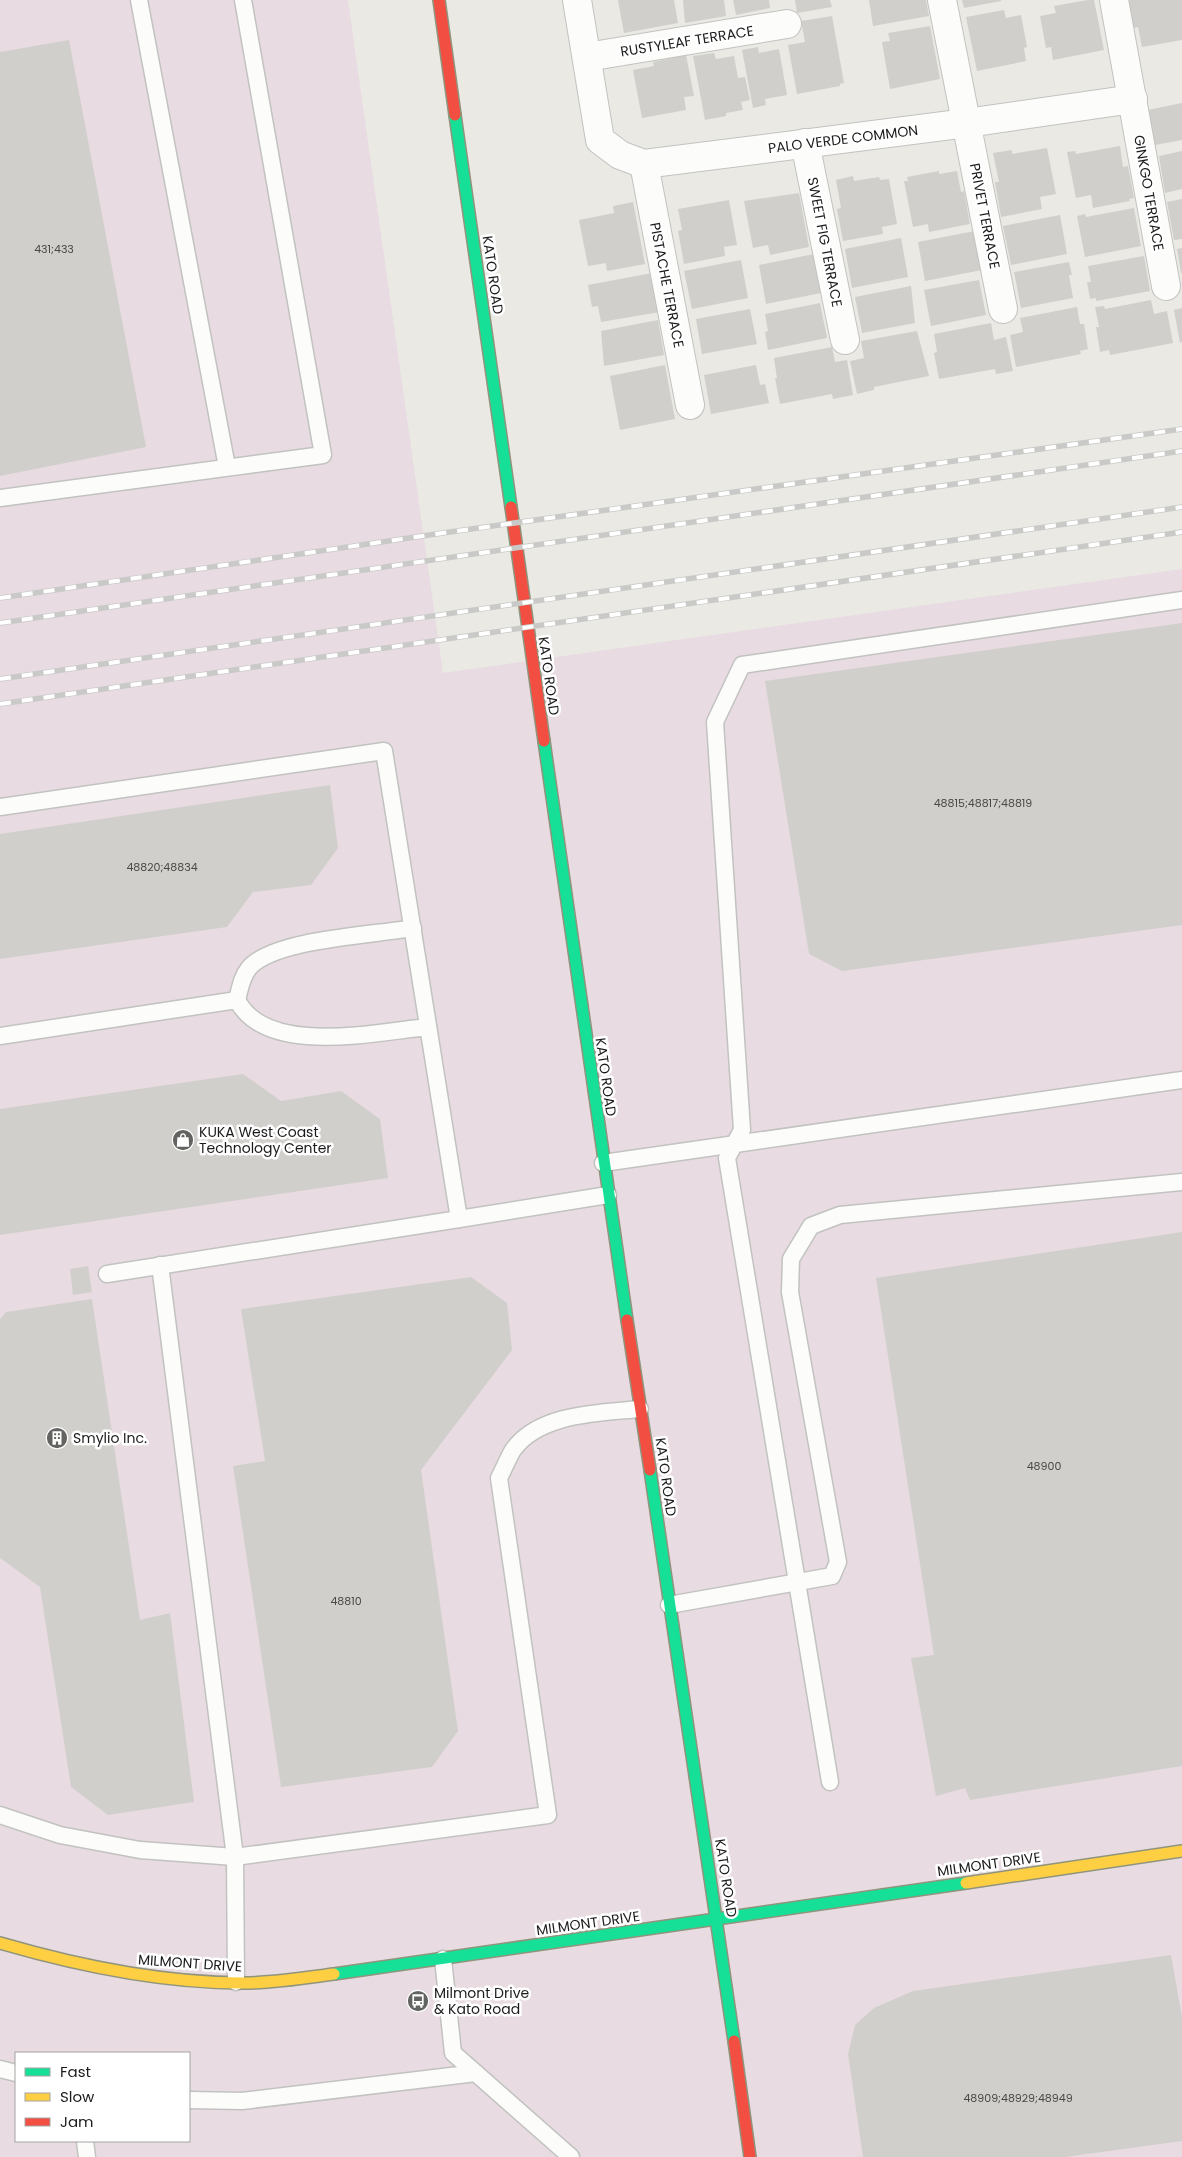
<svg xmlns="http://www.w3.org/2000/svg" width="1182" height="2157" viewBox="0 0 1182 2157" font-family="Poppins,sans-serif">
	<rect width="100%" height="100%" fill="#eae9e4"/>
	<path fill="#e8dce2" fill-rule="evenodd" d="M0,0H348L443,673L1182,569V2157H0ZM16,2053H189V2141H16Z"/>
	<g fill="#d1cfcb">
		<path d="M618,0H674L678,23L624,33Z"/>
		<path d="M683,0H724L726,16L685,23Z"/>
		<path d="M733,0H769L770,8L736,15Z"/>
		<path d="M795,0H830L832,7L797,13Z"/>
		<path d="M869,0H926L929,16L873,26Z"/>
		<path d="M962,0H1001V1L964,8Z"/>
		<path d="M1088,0H1094L1104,50L1053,60L1051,47L1046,48L1040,16L1056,13L1054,6Z"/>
		<path d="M1128,0H1182V40L1142,47L1138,27L1134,28Z"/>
		<path d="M1004,10L1006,18L1021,15L1027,47L1024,48L1026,61L977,71L966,17Z"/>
		<path d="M832,16L844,83L840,84V86L797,94L788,45L805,42L801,21Z"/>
		<path d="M930,26L940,79L890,89L882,42L890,41L888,33Z"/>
		<path d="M69,40L146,447L0,476V52Z"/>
		<path d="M758,47L759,53L779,49L787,95L765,99L766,105L753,108L742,50Z"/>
		<path d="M714,53L716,59L734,56L738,78L745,77L750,100L741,102L743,110L726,113V116L705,120L693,56Z"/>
		<path d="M686,55L694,96L684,97L686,110L642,118L633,70L654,66L653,62Z"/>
		<path d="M1182,103V140L1155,145L1148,110Z"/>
		<path d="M1120,146L1123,167L1128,166L1134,198L1129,199L1130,201L1093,208L1091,195L1076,198L1067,152L1075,151L1076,154Z"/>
		<path d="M1047,148L1056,194L1040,197L1042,209L1001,217L995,182H999L993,153L1012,150V154Z"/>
		<path d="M1182,151V189L1165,193L1159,156Z"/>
		<path d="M939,171V174L957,171L961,192L964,191L970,224L929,232L928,224L913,227L904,181H908L907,177Z"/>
		<path d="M853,176L854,181L879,177L880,180L889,179L897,224L882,227L883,234L843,241L837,209L841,208L836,180Z"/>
		<path d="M799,193L809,247L770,255L768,245L753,248L744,201Z"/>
		<path d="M1182,199V239L1174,240L1167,202Z"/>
		<path d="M729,200L737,245L724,247L725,256L684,264L678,231L682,230L678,209Z"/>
		<path d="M633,202L645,264L607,271L606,263L588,266L579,220L614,213L613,206Z"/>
		<path d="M1134,208L1141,246L1085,257L1077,216L1085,214L1086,217Z"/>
		<path d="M1060,215L1067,254L1011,265L1003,226Z"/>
		<path d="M975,231L982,270L925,281L918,242Z"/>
		<path d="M901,238L908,277L852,288L845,249Z"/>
		<path d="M1182,248V273H1181L1177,249Z"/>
		<path d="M814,254L821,293L766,304L759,265Z"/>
		<path d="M1144,256L1150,291L1096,301V298L1090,299L1087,282H1091L1088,266Z"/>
		<path d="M741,260L748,298L692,309L684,271Z"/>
		<path d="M1069,262L1072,275H1069L1073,298L1021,308L1014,272Z"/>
		<path d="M652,273L660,312L601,322L598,306L592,307L588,285Z"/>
		<path d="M979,280L986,315L931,326L924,290Z"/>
		<path d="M911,286L915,323L862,333L855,297Z"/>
		<path d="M1151,300L1154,314L1167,311L1173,343L1110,355L1109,350L1100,352L1096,327H1099L1095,307L1104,306L1105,309Z"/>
		<path d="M820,303L827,338L768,350L765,332L768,331L765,314Z"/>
		<path d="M1077,307L1080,324H1084L1088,349L1080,351L1081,354L1016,367L1010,335L1023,332L1020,318Z"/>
		<path d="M1182,308V342L1180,343L1174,310Z"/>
		<path d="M750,309L757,344L702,354L696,319Z"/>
		<path d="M658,320L664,355L604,366L601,331Z"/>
		<path d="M991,323L994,340L1006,337L1013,371L996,374L995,369L939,379L934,353L937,352L934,334Z"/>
		<path d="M917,331L929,376L874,387V390L857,394L850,361L864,358L861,341Z"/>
		<path d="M832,347L835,362L847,360L853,395L833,399L832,394L780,404L775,378H777L774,358Z"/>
		<path d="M665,365L675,419L620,430L610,376Z"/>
		<path d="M756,365L760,385L765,384L769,403L711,414L704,375Z"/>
		<path d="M1182,623V925L842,971L809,954L765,681Z"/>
		<path d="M330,785L338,848L311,885L253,892L227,927L0,959V834Z"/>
		<path d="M243,1074L281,1101L341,1091L380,1119L388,1178L0,1235V1109Z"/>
		<path d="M1182,1232V1766L970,1800L965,1788L936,1796L911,1658L934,1655L876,1278Z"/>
		<path d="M88,1266L92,1292L73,1295L70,1269Z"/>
		<path d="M471,1277L507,1303L512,1350L421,1470L458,1731L432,1767L281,1787L233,1466L265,1461L241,1309Z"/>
		<path d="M92,1299L140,1620L170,1613L194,1802L108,1815L71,1787L40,1587L0,1558V1319L6,1312Z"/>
		<path d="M1171,1955L1182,2017V2141L1065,2157H863L848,2054L855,2025L874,2008L913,1991Z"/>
	</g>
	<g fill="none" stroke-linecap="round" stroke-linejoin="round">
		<g stroke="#c2c2c0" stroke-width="19">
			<g id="lane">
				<path d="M139,0L227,467"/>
				<path d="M0,498L323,455L243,0"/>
				<path d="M0,807L384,751L459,1219L608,1195"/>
				<path d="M237,1000C240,989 241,978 249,968C274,939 374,935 413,928"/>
				<path d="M0,1036L237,1000C266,1057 376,1032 428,1027"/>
				<path d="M603,1163L1182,1080"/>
				<path d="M160,1265L235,1857L236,1982"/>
				<path d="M107,1274L459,1219"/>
				<path d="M669,1605L832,1576L838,1562L790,1292L791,1259L811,1226L840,1215L1182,1182"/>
				<path d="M830,1782L727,1158L742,1130L715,722L742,665L1182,600"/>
				<path d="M0,1815L60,1835L140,1850L235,1857L548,1815L499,1478C504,1469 508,1458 513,1450C539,1413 600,1413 640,1409"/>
				<path d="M443,1959L453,2053L571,2157"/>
				<path d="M0,2069L16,2073"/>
				<path d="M189,2100L242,2101L476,2073"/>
				<path d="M85,2141L87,2157"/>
			</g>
		</g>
		<g stroke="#c2c2c0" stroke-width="30">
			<g id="street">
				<path d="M577,0L600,140L620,155L644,164L967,123L1133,99"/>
				<path d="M942,0L1003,309"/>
				<path d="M1114,0L1166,286"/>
				<path d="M587,57L787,24"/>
				<path d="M805,143L845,340"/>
				<path d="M644,164L690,405"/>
			</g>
		</g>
		<g stroke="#90947c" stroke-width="14">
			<g id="fast">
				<path d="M455,115L511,507"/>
				<path d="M544,741L627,1320"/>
				<path d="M650,1470L734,2041"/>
				<path d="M334,1974L966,1883"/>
			</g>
		</g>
		<g stroke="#90947c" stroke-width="14">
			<g id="slow">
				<path d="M966,1883L1182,1851"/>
				<path d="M0,1943C79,1966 160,1983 243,1983C274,1983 304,1978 334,1974"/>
			</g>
		</g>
		<g stroke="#90947c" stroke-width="14">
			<g id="jam">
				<path d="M439,0L455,115"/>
				<path d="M511,507L544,741"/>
				<path d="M627,1320L650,1470"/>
				<path d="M734,2041L750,2157"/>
			</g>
		</g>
		<use href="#lane" stroke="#fcfcfb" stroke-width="16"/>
		<use href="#street" stroke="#fcfcfb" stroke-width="28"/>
		<use href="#fast" stroke="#16e098" stroke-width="11"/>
		<use href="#slow" stroke="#ffcf43" stroke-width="11"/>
		<use href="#jam" stroke="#f24e42" stroke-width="11"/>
		<g stroke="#c9c9c8" stroke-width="5.5">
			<g id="rail">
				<path d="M0,598L436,534L1182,429"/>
				<path d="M0,623L1182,451"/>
				<path d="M0,679L1182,507"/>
				<path d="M0,704L1182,532"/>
			</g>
		</g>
		<use href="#rail" stroke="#fff" stroke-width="4" stroke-dasharray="11" stroke-linecap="butt"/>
	</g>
	<defs>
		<g id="shop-disc" transform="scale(1.125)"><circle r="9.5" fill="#636361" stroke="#fff"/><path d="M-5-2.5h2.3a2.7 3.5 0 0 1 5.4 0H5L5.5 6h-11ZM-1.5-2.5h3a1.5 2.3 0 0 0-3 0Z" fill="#fff"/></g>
		<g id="building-disc" transform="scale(1.125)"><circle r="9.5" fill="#636361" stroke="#fff"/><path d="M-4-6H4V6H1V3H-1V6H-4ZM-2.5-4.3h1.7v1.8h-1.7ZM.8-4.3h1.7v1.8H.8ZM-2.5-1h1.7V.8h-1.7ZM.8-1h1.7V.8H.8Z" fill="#fff"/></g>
		<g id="bus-disc" transform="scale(1.125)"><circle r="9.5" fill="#636361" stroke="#fff"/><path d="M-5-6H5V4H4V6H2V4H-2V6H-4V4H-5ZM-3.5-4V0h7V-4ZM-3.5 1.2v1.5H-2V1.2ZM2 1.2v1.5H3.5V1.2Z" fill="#fff"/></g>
	</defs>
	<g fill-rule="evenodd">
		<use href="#shop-disc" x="183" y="1140"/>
		<use href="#building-disc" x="57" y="1438"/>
		<use href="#bus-disc" x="418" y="2001"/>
	</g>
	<g text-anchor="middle" stroke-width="5" stroke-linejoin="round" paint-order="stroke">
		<g font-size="11" fill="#484847">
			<text x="54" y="253">431;433</text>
			<text x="983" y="807">48815;48817;48819</text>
			<text x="162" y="871">48820;48834</text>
			<text x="1044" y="1470">48900</text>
			<text x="346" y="1605">48810</text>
			<text x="1018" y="2102">48909;48929;48949</text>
		</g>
		<g font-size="14" fill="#1b1b1b" stroke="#fff">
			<text transform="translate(687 41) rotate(-9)" y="5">RUSTYLEAF TERRACE</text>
			<text transform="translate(843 139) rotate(-7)" y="5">PALO VERDE COMMON</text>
			<text transform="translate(1149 193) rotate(80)" y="5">GINKGO TERRACE</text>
			<text transform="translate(985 216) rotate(79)" y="5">PRIVET TERRACE</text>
			<text transform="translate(825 242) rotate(79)" y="5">SWEET FIG TERRACE</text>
			<text transform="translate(493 275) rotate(82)" y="5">KATO ROAD</text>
			<text transform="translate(667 285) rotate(79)" y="5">PISTACHE TERRACE</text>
			<text transform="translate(549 676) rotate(82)" y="5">KATO ROAD</text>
			<text transform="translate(606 1077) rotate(82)" y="5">KATO ROAD</text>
			<text transform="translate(666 1477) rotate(82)" y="5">KATO ROAD</text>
			<text transform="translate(989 1864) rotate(-8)" y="5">MILMONT DRIVE</text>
			<text transform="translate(726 1878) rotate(81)" y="5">KATO ROAD</text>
			<text transform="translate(588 1923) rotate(-8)" y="5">MILMONT DRIVE</text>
			<text transform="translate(190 1963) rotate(4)" y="5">MILMONT DRIVE</text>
		</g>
		<g font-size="14" fill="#1b1b1b" stroke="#fff" text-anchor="start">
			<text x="199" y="1137">KUKA West Coast<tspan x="199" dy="16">Technology Center</tspan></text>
			<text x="73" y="1443">Smylio Inc.</text>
			<text x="434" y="1998">Milmont Drive<tspan x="434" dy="16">&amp; Kato Road</tspan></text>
		</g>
	</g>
	<rect x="15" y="2052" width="175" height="90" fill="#ffffff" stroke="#a4a4a4"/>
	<rect x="25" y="2068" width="25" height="8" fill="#16e098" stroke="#a4a4a4"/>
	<text x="60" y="2077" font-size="15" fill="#1b1b1b">Fast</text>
	<rect x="25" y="2093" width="25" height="8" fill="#ffcf43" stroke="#a4a4a4"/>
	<text x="60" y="2102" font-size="15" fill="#1b1b1b">Slow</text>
	<rect x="25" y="2118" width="25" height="8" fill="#f24e42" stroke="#a4a4a4"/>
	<text x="60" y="2127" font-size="15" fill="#1b1b1b">Jam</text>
</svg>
